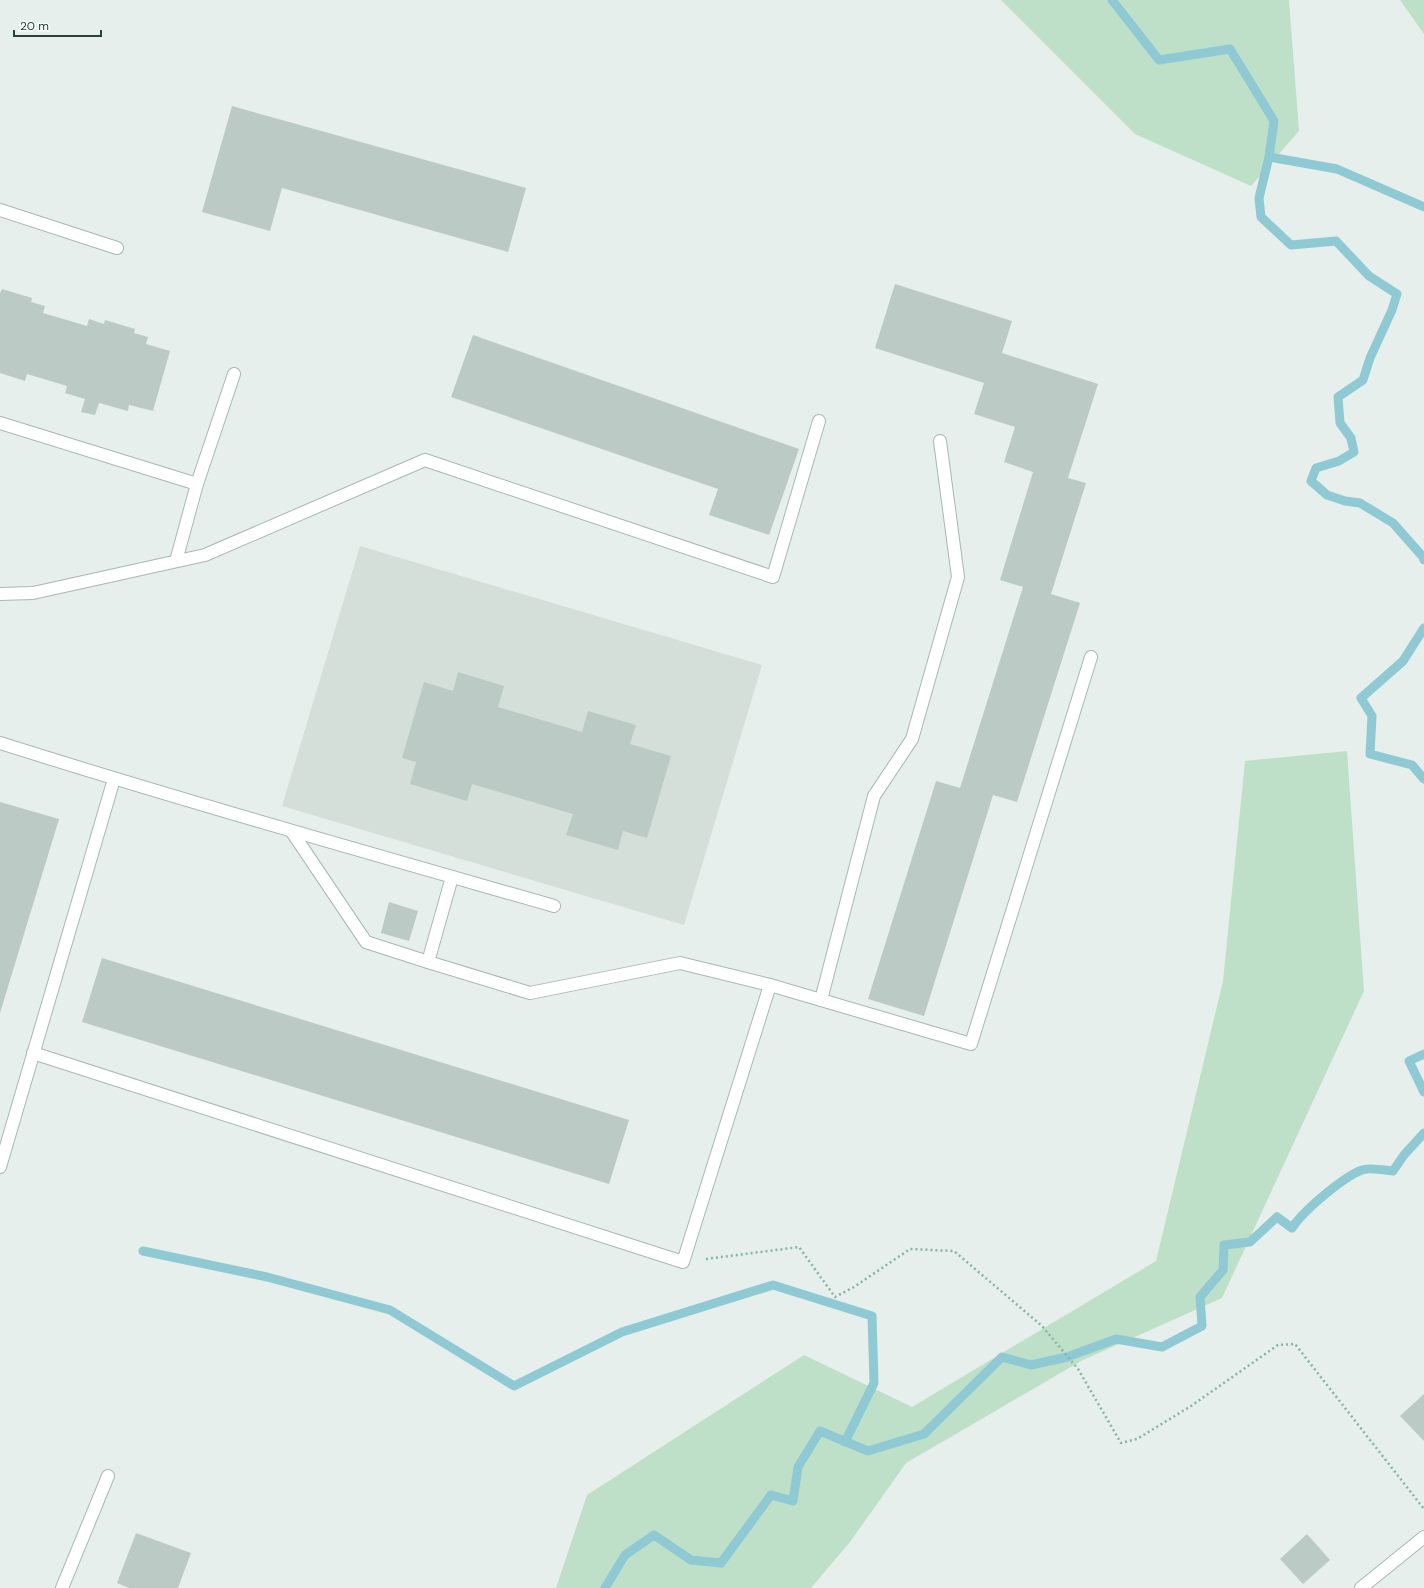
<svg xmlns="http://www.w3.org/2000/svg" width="1424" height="1588" viewBox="0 0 1424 1588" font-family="'DM Sans',sans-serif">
	<rect width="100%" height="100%" fill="#e6efeb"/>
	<path fill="#d4dfda" d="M360,546L762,665L684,925L282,806Z"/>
	<g fill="#bfe0c8">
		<path d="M1001,0H1289L1299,131L1251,186L1135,134Z"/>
		<path d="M1400,0H1424V34Z"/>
		<path d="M1347,751L1364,991L1222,1298L1081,1361L906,1463L850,1542L811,1588H556L587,1495L804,1355L912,1407L1156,1261L1223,981L1245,761Z"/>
	</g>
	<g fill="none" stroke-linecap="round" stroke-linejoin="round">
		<g stroke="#8ec9d4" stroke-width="9">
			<path d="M1112,0L1159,60L1230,49L1274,121L1269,157L1259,198L1261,217L1291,245L1336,241L1369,276L1397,294L1392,310L1370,358L1363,380L1338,397L1340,423L1351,438L1354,452L1339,461L1316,468L1311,481L1327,495L1345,501L1360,503L1393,523L1423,557L1424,560"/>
			<path d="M1269,157L1337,169L1424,207"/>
			<path d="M1424,628L1403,661L1361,698L1372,716L1370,754L1412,765L1424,779"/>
			<path d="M1424,1054L1409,1061L1424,1092"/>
			<path d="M143,1251L267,1277L390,1310L514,1386L622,1332L773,1285L872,1316L874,1383L845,1442"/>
			<path d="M605,1588L625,1555L654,1535L691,1560L721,1563L771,1495L793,1501L798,1467L820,1431L868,1451L924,1434L1002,1357L1031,1365L1067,1357L1116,1339L1162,1347L1202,1326L1200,1297L1223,1270L1224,1245L1250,1242L1277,1217L1292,1228C1303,1211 1343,1177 1362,1170C1368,1167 1385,1170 1393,1171L1404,1155L1424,1133"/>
		</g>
	</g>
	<g fill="#bbcac4">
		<path d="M232,106L526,188L508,252L282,188L270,231L202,212Z"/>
		<path d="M895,284L1012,321L1002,353L1098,384L1068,478L1086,483L1051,594L1080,603L1017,802L993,795L924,1016L868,999L936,781L960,788L1023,587L1000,580L1033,472L1004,462L1015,427L974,414L984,383L875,348Z"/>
		<path d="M2,289L32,298L31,302L45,306L43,313L87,326L89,319L104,324L105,320L135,329L134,333L148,337L146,344L170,351L153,411L129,405L128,411L99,403L95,415L81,412L85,399L65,393L67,386L27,374L25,381L0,373V293Z"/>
		<path d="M473,335L799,449L769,535L709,515L718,489L451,397Z"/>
		<path d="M458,672L504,686L498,707L582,732L588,711L636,725L630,744L671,756L647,838L623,831L618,850L566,835L573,814L472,784L467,801L410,784L416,762L402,758L424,682L453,691Z"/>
		<path d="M0,802L59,819L0,1013Z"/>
		<path d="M389,902L418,911L409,941L381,933Z"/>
		<path d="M102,958L629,1120L609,1184L82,1022Z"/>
		<path d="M1424,1394V1441L1400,1416Z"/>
		<path d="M136,1533L191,1553L178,1588H129L117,1583Z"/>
		<path d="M1307,1534L1330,1560L1303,1584L1280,1559Z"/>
	</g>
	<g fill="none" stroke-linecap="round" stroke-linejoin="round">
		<g stroke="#a8b8b2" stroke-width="14">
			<g id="service">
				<path d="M0,210L117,248"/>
				<path d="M0,423L197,484"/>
				<path d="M176,561L197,484L234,374"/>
				<path d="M0,594L33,593L205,555L425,460L773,577L819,421"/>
				<path d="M292,832L366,942L428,962L530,993L680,963L770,985L971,1044L1091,657"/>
				<path d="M428,962L452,877"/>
				<path d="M821,1000L874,796L912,739L958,577L940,441"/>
				<path d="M33,1053L683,1262L770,985"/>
				<path d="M0,1167L114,779"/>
				<path d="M1361,1588L1424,1537"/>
			</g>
		</g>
		<g stroke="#a8b8b2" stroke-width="14">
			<g id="minor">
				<path d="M0,743C184,801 369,853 554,906"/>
				<path d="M62,1588L108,1476"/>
			</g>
		</g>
		<path stroke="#86b3a5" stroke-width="2.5" stroke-dasharray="2 3" stroke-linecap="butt" d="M706,1259L799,1247L835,1297L854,1287L910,1249L954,1251L1042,1326L1078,1369L1121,1443L1137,1439L1191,1406L1278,1345L1295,1344L1424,1509"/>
		<use href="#service" stroke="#fff" stroke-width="12"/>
		<use href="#minor" stroke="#fff" stroke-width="12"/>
	</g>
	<path d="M14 30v6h87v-6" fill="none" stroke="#24423a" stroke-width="2"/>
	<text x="20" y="30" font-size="12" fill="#24423a" stroke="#f7fbf9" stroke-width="3" paint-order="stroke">20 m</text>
</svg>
